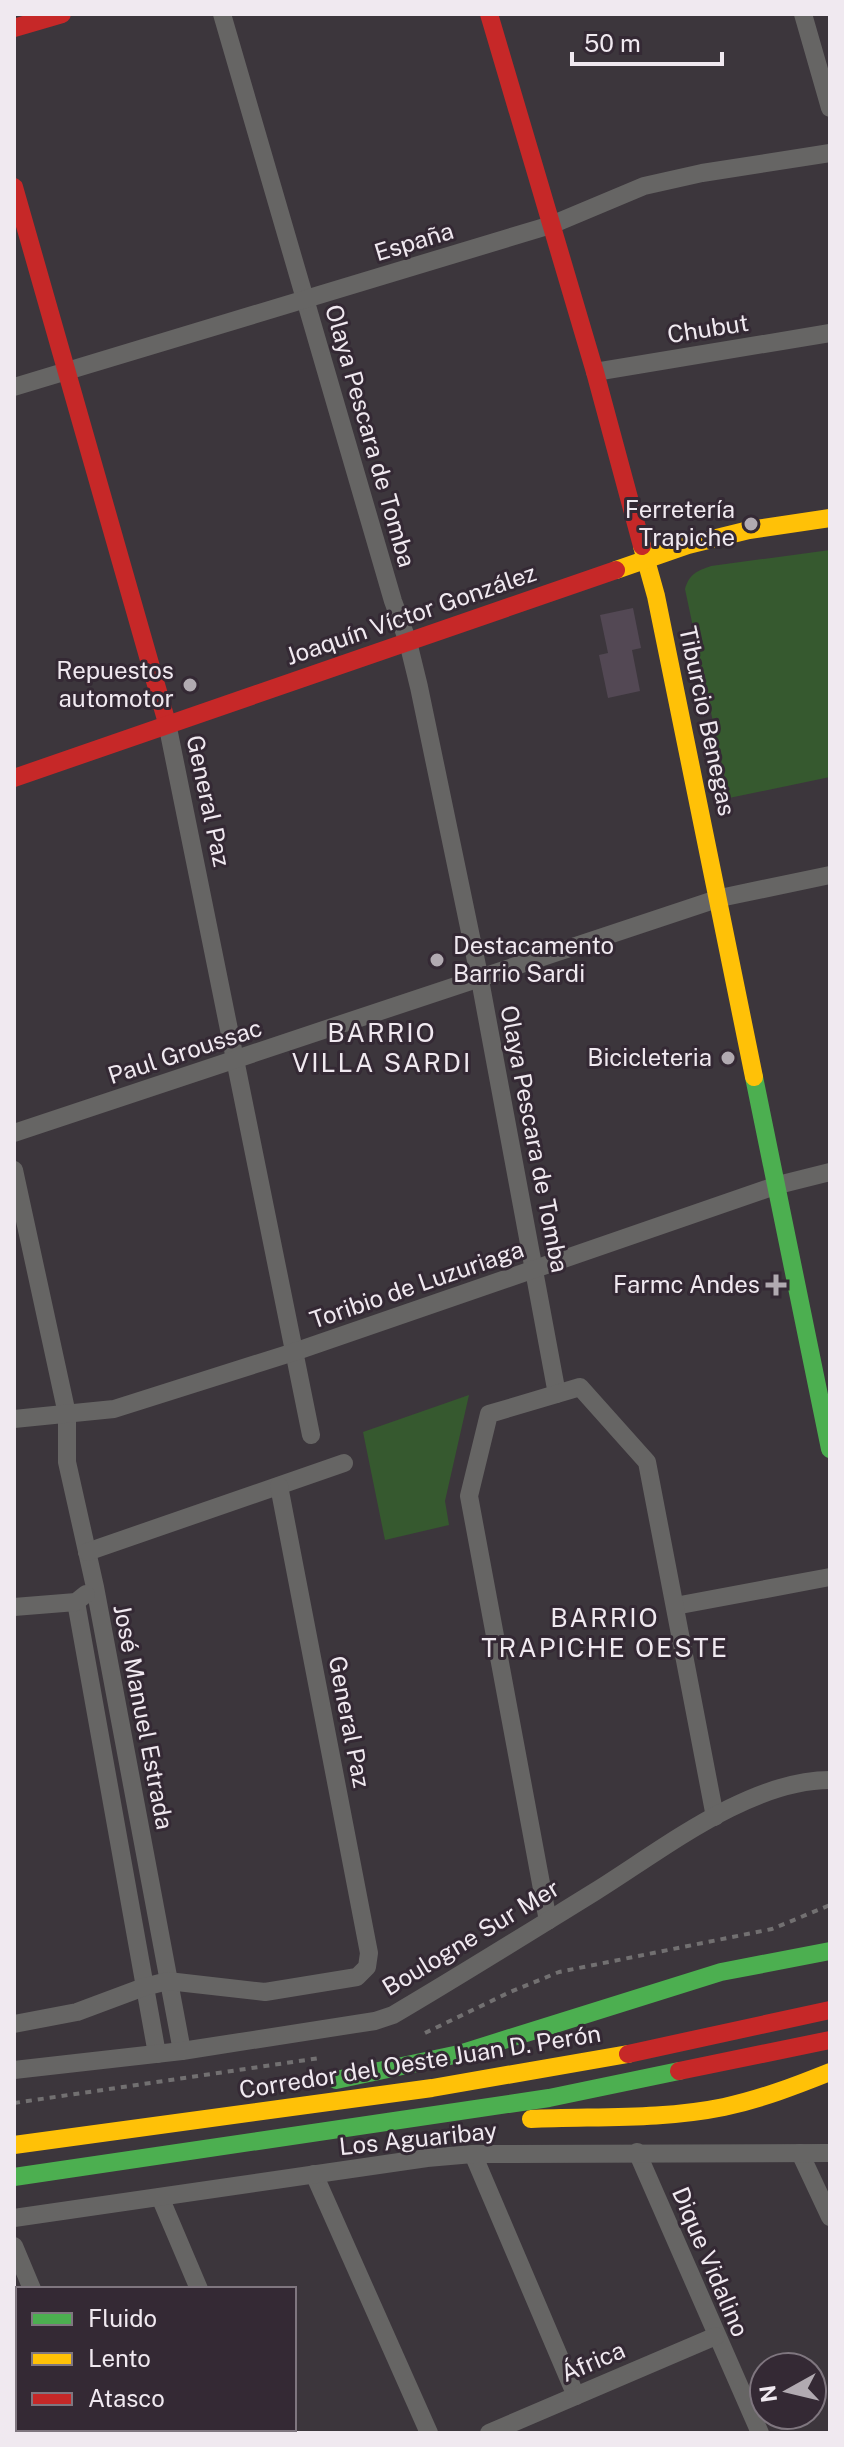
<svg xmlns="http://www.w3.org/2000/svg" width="844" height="2447" viewBox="0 0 844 2447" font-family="'Public Sans',sans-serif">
	<rect width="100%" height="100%" fill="#3c363c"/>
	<g fill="#36592f">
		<path d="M830,550V777L729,798L685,589C689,574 697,571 711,566Z"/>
		<path d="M469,1395L445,1501L449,1525L385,1540L363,1432Z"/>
	</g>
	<path fill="#534854" d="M633,608L641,648L632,650L640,691L608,698L599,655L608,653L600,615Z"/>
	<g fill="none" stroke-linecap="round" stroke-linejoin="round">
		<g stroke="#727071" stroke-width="4" stroke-dasharray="6 6" stroke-linecap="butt">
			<path d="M425,2033L510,1992L559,1972L772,1929L830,1905"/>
			<path d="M14,2103L320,2058"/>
		</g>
		<g stroke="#666564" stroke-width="18">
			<path d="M222,14L393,601L408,642L419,687L480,980L557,1394"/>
			<path d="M803,14L830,108"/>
			<path d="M595,372L830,333"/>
			<path d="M14,387L551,225L644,186L702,173L830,153"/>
			<path d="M167,723L311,1435"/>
			<path d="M14,1133L720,898L830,875"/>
			<path d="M14,1170L67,1414V1462L95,1587L182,2051"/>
			<path d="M14,1419L114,1409L294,1352L778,1185L830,1172"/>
			<path d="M87,1552L344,1463"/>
			<path d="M76,1602L157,2054"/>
			<path d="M675,1606L830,1577"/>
			<path d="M14,1607L76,1602L86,1594"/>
			<path d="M548,1921L469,1496L489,1414L580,1387L647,1462L715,1817"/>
			<path d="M14,2024L77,2012L144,1987L168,1981L265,1992L357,1977L367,1967L369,1953L279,1486"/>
			<path d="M14,2070L182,2051L375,2021L393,2015C461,1975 528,1933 596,1891C662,1850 749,1780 830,1780"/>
			<path d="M637,2152L760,2433"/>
			<path d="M800,2153L830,2217"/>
			<path d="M473,2154L576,2396"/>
			<path d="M314,2174L429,2433"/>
			<path d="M160,2197L199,2289"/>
			<path d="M14,2218L427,2158L473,2154L830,2153"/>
			<path d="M14,2246L32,2289"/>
			<path d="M93,2429L94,2433"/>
			<path d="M258,2429L260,2433"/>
			<path d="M489,2433L716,2336"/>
		</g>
		<g stroke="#4caf50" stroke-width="18">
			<path d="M754,1077L830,1449"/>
			<path d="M336,2080L459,2054L721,1972L830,1951"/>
			<path d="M14,2177L549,2098L679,2071"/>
		</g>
		<g stroke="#ffc107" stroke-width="18">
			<path d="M642,546L656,596L754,1077"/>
			<path d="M616,570L688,545L749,530L830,518"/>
			<path d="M531,2119C594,2116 661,2120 724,2107C761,2099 795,2086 830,2072"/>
			<path d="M14,2145L432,2088L628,2054"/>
		</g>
		<g stroke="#c62828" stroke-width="18">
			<path d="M489,14L595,372L642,546"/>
			<path d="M14,28L62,14"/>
			<path d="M14,187L167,723"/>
			<path d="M14,778L616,570"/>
			<path d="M628,2054L830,2010"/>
			<path d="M679,2071L830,2040"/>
		</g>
	</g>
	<g fill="#b1aab1" stroke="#342934" stroke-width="3">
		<circle cx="751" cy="524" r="8"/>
		<circle cx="190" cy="685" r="8"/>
		<circle cx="437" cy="960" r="8"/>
		<circle cx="728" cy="1058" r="8"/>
		<path d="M772 1273h8v8h8v8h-8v8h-8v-8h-8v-8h8z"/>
	</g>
	<g text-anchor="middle" stroke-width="6" stroke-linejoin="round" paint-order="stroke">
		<g font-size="24" fill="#f0e9f0" stroke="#342934">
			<text transform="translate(414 242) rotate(-17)" y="8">España</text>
			<text transform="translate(708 329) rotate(-9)" y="8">Chubut</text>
			<text transform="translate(370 436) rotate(74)" y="8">Olaya Pescara de Tomba</text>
			<text transform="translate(411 615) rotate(-19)" y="8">Joaquín Víctor González</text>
			<text transform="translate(707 721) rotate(78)" y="8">Tiburcio Benegas</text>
			<text transform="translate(208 801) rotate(78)" y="8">General Paz</text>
			<text transform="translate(185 1052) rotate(-18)" y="8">Paul Groussac</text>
			<text transform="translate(534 1139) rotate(79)" y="8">Olaya Pescara de Tomba</text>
			<text transform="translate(417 1285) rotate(-19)" y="8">Toribio de Luzuriaga</text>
			<text transform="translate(143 1717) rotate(79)" y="8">José Manuel Estrada</text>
			<text transform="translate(349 1722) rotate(79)" y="8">General Paz</text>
			<text transform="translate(471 1938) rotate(-31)" y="8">Boulogne Sur Mer</text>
			<text transform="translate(420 2062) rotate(-9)" y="8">Corredor del Oeste Juan D. Perón</text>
			<text transform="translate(418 2139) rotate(-6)" y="8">Los Aguaribay</text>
			<text transform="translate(710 2262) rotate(67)" y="8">Dique Vidalino</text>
			<text transform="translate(593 2362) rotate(-23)" y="8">África</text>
		</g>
		<g font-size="24" fill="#f0e9f0" stroke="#342934" text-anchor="end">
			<text x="735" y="518">Ferretería<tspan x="735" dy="28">Trapiche</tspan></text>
			<text x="174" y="679">Repuestos<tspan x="174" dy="28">automotor</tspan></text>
			<text x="453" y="954" text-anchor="start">Destacamento<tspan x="453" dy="28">Barrio Sardi</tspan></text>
			<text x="712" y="1066">Bicicleteria</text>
			<text x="760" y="1293">Farmc Andes</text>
		</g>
		<g font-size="26" letter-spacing="2" fill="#f0e9f0" stroke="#342934">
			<text x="382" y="1042">BARRIO<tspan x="382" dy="30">VILLA SARDI</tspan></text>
			<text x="605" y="1627">BARRIO<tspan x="605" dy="30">TRAPICHE OESTE</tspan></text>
		</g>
	</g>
	<rect width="844" height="2447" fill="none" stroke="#f0e9f0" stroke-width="32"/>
	<rect x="16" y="2287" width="280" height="144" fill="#342934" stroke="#7f767f" stroke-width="2"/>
	<rect x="32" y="2313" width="40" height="12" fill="#4caf50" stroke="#7f767f" stroke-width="2"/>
	<text x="88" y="2327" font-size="24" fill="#f0e9f0">Fluido</text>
	<rect x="32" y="2353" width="40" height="12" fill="#ffc107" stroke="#7f767f" stroke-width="2"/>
	<text x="88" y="2367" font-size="24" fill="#f0e9f0">Lento</text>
	<rect x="32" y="2393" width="40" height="12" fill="#c62828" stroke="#7f767f" stroke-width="2"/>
	<text x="88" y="2407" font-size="24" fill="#f0e9f0">Atasco</text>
	<g transform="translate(788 2391) rotate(262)"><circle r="38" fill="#342934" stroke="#7f767f" stroke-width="2"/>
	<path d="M0-6L14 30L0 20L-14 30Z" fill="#b1aab1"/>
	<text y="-12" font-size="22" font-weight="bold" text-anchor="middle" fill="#f0e9f0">N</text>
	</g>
	<path d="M572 52v12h150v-12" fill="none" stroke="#f0e9f0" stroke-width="4"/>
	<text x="584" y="52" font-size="24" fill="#f0e9f0" stroke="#342934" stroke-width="6" paint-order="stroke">50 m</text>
</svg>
